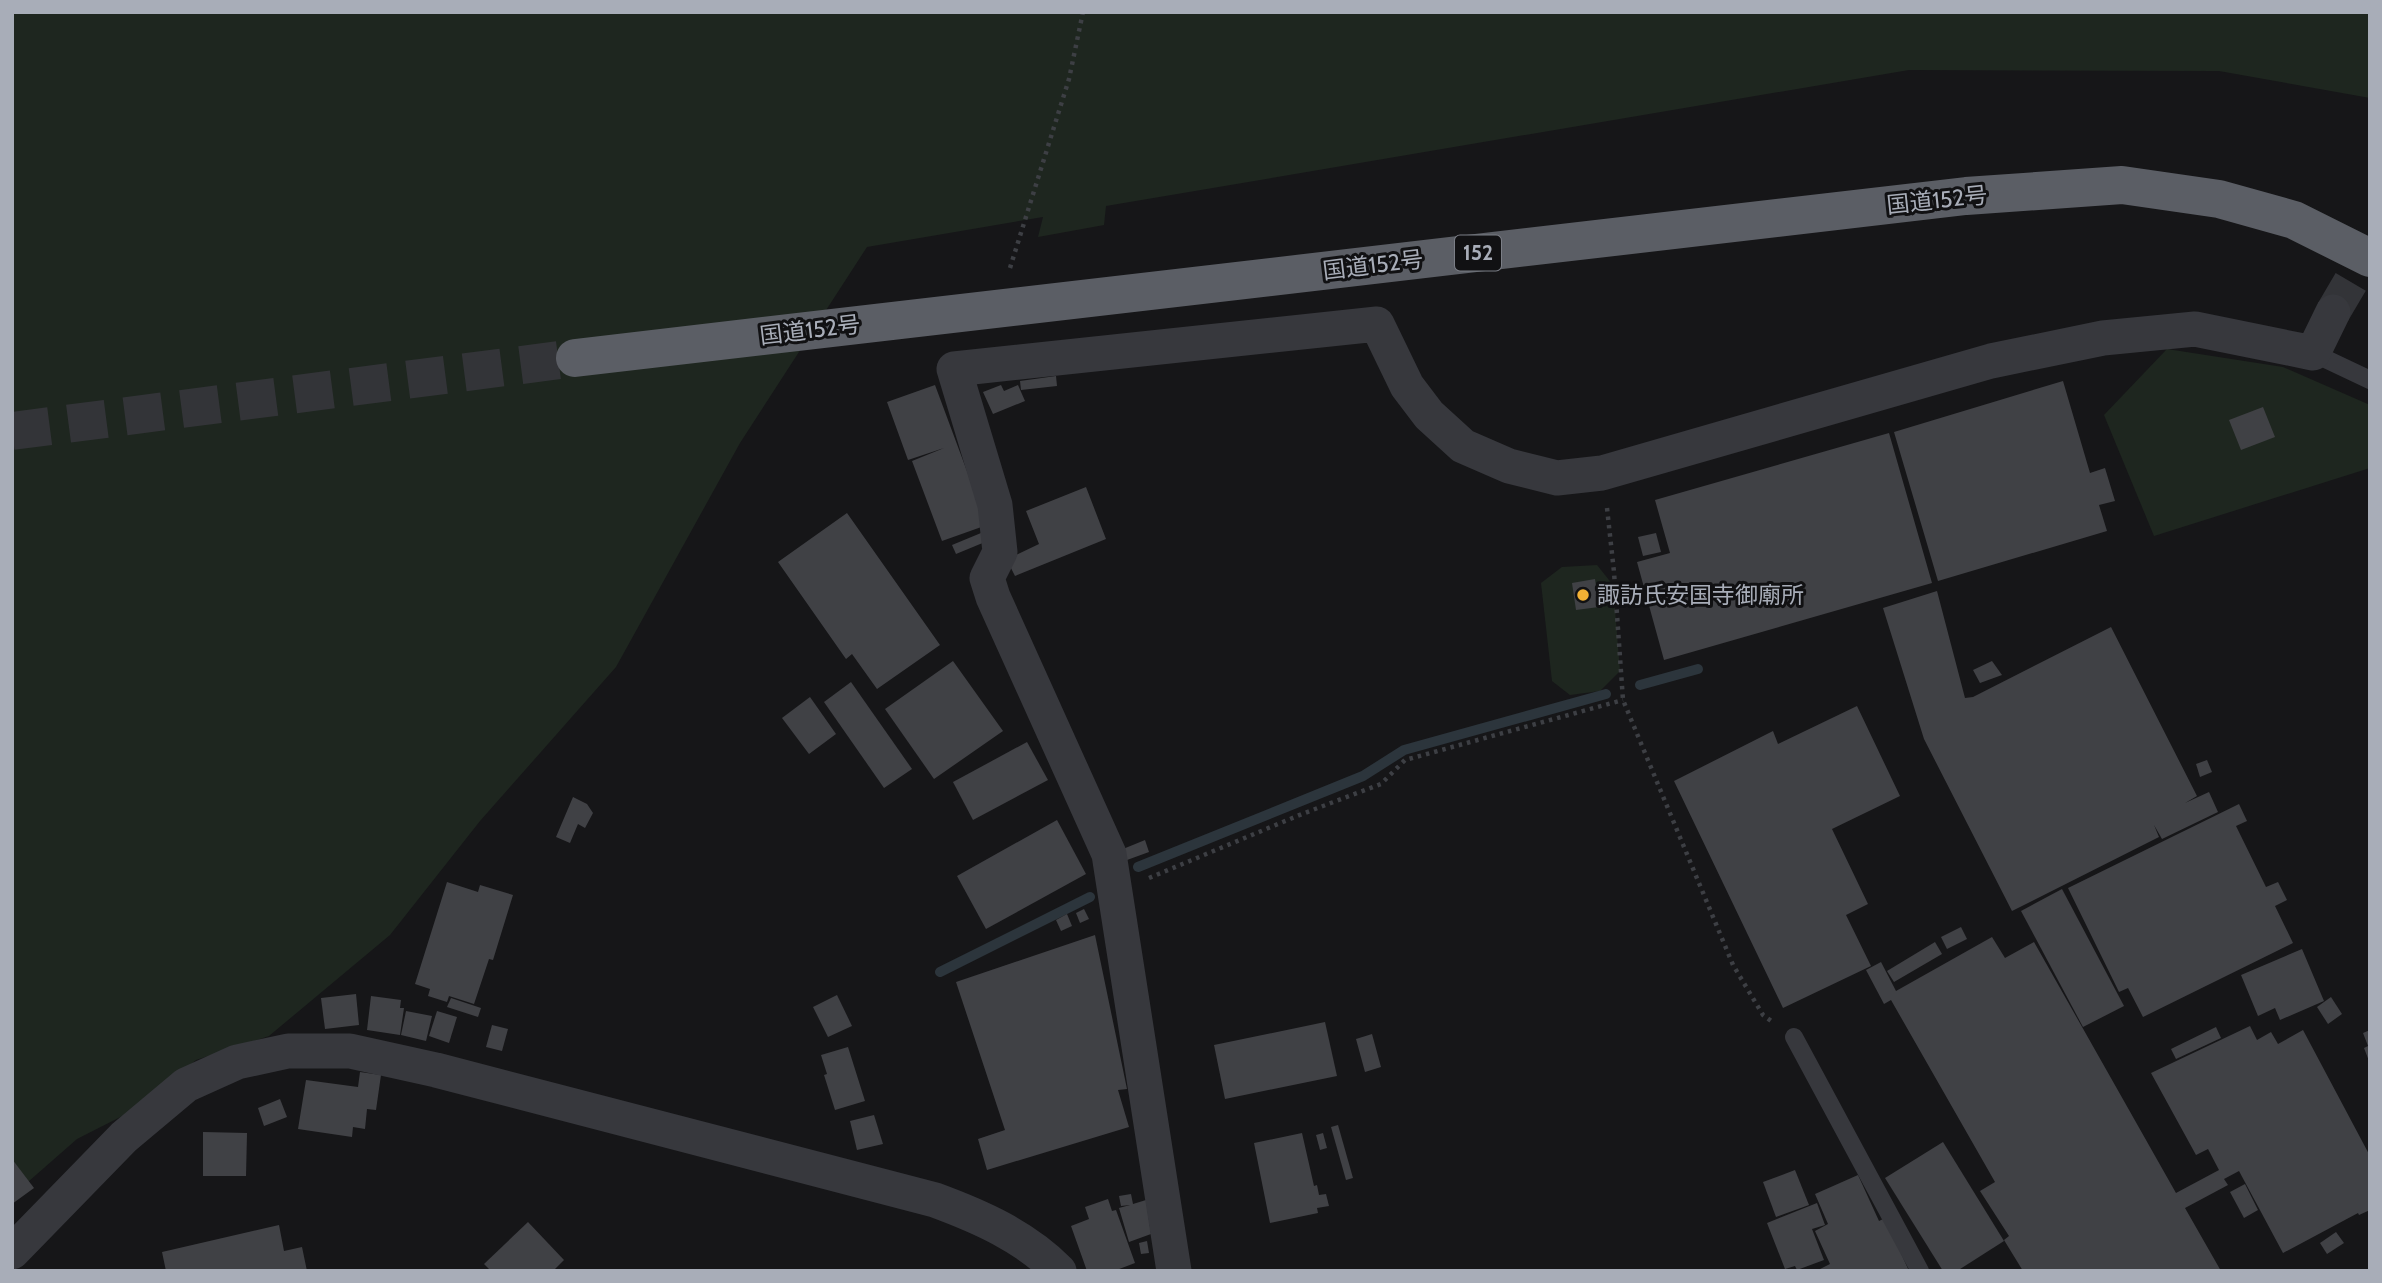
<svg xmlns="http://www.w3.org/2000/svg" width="2382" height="1283" viewBox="0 0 2382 1283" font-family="Cabin,'Noto Sans JP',sans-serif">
	<rect width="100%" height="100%" fill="#161618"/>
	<g fill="#1e261f">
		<path d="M12,12H2370V98L2219,71L1909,70L1106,206L1104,225L1038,237L1043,217L867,247L740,443L616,667L480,821L390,935L269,1036L196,1060L138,1108L77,1139L12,1196Z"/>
		<path d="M2167,349L2283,367L2370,405V468L2154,536L2104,415Z"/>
		<path d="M1597,565L1613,585L1620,671L1600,691L1570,695L1552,681L1541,583L1562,567Z"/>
	</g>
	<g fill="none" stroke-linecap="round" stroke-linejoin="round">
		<g stroke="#2c353c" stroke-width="10">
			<path d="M1640,685L1698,669"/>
			<path d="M1138,867L1363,776L1404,750L1606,694"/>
			<path d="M940,972L1090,897"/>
		</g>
	</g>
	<g fill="#404145">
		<path d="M1056,376L1057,386L1021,390L1020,381Z"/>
		<path d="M2063,381L2090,473L2105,468L2115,501L2099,505L2107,531L1938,581L1894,432Z"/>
		<path d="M935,385L987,525L942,541L912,461L944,448L908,460L887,402Z"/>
		<path d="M1001,385L1004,391L1018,385L1025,401L993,414L983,392Z"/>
		<path d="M2263,407L2275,437L2241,450L2229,420Z"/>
		<path d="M1889,433L1932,583L1664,660L1637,562L1670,553L1655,500Z"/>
		<path d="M1086,487L1106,539L1015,576L1009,564L1016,555L1039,544L1026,511Z"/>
		<path d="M847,513L940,645L877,689L852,654L846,659L778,562Z"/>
		<path d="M981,533L985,542L956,554L952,545Z"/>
		<path d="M1656,533L1661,552L1643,556L1638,537Z"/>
		<path d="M1595,579L1599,607L1576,610L1572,583Z"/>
		<path d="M1937,591L1965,698L1973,697L2111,627L2197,796L2185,803L2209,792L2218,812L2162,839L2154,825L2159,837L2012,911L1924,739L1883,608Z"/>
		<path d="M953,661L1003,731L934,779L885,709Z"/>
		<path d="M1992,661L2002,675L1980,683L1973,670Z"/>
		<path d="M851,682L912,769L884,788L824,702Z"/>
		<path d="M810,697L836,734L809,754L782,718Z"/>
		<path d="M1857,706L1900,796L1832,829L1868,904L1846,915L1871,966L1783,1008L1674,781L1773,731L1778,744Z"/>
		<path d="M1027,742L1048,780L973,820L953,782Z"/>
		<path d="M2207,760L2212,772L2200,777L2196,764Z"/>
		<path d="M573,797L587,804L593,813L585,828L578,824L570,843L556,837Z"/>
		<path d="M2239,804L2247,821L2236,826L2266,887L2278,882L2287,900L2275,906L2293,943L2143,1017L2128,988L2119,992L2068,888Z"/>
		<path d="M1057,820L1086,874L986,929L957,876Z"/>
		<path d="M1145,840L1149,852L1127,860L1123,849Z"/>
		<path d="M447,882L478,892L480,885L513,895L493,960L489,959L474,1004L449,996L447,1002L428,996L430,989L415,984Z"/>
		<path d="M2062,889L2124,1006L2083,1027L2021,911Z"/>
		<path d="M1084,909L1089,919L1080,923L1076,913Z"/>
		<path d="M1067,914L1072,926L1061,931L1056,920Z"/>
		<path d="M1961,927L1967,939L1947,949L1941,937Z"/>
		<path d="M1095,935L1127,1089L1118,1090L1129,1127L987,1170L978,1139L1005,1130L956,982Z"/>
		<path d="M1992,937L2005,958L2034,942L2176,1193L2219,1170L2208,1149L2196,1155L2151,1073L2250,1026L2257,1040L2271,1032L2278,1044L2303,1030L2370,1156V1210L2359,1215L2358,1213L2283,1253L2239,1171L2224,1179L2228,1185L2185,1208L2221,1271H2023L2004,1240L2009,1236L1980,1191L1995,1182L1891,1000L1884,1004L1866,970L1881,962L1896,991Z"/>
		<path d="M1935,942L1942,954L1894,982L1887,971Z"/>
		<path d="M2302,949L2324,1001L2280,1020L2275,1008L2258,1016L2241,975Z"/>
		<path d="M356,994L359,1025L325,1029L321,998Z"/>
		<path d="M837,995L852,1026L828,1037L813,1007Z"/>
		<path d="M371,996L401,1000L400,1008H404L400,1035L367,1030Z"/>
		<path d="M2331,997L2342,1014L2328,1024L2317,1007Z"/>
		<path d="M451,998L481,1008L478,1017L447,1007Z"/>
		<path d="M406,1011L432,1016L426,1041L401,1035Z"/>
		<path d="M437,1011L457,1017L449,1043L429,1036Z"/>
		<path d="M1325,1022L1337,1076L1225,1099L1214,1045Z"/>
		<path d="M492,1025L508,1029L502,1051L486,1047Z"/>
		<path d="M2216,1027L2221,1038L2176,1059L2171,1049Z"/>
		<path d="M2370,1030V1061H2369L2364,1048L2368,1046L2363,1033Z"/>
		<path d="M1372,1034L1381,1067L1365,1072L1356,1039Z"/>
		<path d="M848,1047L865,1101L835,1110L824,1075L827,1074L821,1055Z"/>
		<path d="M360,1072L381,1075L376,1110L367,1109L365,1129L353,1127L352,1137L298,1129L306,1080L358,1087Z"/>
		<path d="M280,1099L287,1117L264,1126L258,1108Z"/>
		<path d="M874,1115L883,1144L857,1150L850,1121Z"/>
		<path d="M1338,1125L1353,1178L1346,1180L1331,1127Z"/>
		<path d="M203,1132L247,1133L246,1176H203Z"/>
		<path d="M1302,1133L1314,1186L1317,1185L1319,1195L1326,1194L1329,1206L1317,1208L1318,1213L1270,1223L1254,1143Z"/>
		<path d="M1323,1133L1327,1148L1320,1150L1316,1135Z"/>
		<path d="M1943,1142L2004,1241L1957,1271H1943L1885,1178Z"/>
		<path d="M12,1159L34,1188L12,1204Z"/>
		<path d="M1795,1170L1809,1205L1776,1217L1763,1182Z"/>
		<path d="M1858,1175L1879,1221L1885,1218L1909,1271H1816L1830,1264L1815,1231L1828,1224L1815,1194Z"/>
		<path d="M2245,1184L2258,1210L2244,1218L2230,1192Z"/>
		<path d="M1131,1194L1133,1204L1146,1200L1151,1234L1129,1242L1119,1208L1130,1205L1121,1206L1119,1196Z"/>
		<path d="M1108,1199L1112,1211L1116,1210L1135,1263L1114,1271H1087L1071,1226L1089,1219L1085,1207Z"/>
		<path d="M1817,1203L1825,1225L1812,1229L1824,1260L1797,1270L1795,1266L1785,1269L1767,1223Z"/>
		<path d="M528,1222L564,1260L553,1271H491L484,1264Z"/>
		<path d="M279,1225L284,1251L302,1247L307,1271H166L162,1252Z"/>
		<path d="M2336,1232L2344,1243L2327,1254L2320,1243Z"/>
		<path d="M1147,1241L1149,1253L1141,1254L1139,1243Z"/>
	</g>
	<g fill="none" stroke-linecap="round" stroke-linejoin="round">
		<path stroke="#333438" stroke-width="35" stroke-dasharray="35 18" stroke-linecap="butt" d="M2333,312L2370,249"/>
		<path stroke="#333438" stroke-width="38" stroke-dasharray="38 19" stroke-linecap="butt" d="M12,431L575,358"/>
		<g stroke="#3d3f44" stroke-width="4.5" stroke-dasharray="3.5 5" stroke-linecap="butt">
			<path d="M1010,268L1069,79L1083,12"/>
			<path d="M1607,508L1614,572L1623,700L1733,965L1763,1015L1774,1023"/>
			<path d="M1149,878L1302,814L1381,784L1405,760L1623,700"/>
		</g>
		<g stroke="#37383d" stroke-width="18">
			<path d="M2313,353L2370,380"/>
			<path d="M1794,1037L1920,1271"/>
		</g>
		<g stroke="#37383d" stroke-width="35">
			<path d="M12,1252L124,1137L186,1085L237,1062L288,1051H350L436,1070L935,1200C981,1217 1024,1236 1059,1271"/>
			<path d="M1174,1271L1109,854L993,597L987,578L1000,552L995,505L954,369L1377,324L1407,386L1429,415L1463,446L1509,466L1557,478L1602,473L1991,361L2103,338L2195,329L2313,353L2333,312"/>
		</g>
		<path stroke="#5b5e65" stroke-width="38" d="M575,358L1966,196L2122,185L2219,199L2294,220L2370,258"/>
	</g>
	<circle fill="#f2b134" stroke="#111113" stroke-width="2.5" cx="1583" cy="595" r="7"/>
	<g text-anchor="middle" stroke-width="6" stroke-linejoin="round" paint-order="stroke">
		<rect fill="#111113" stroke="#7b7e86" stroke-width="2" x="1455" y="235.5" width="46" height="35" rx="5"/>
		<g font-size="21" font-weight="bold" fill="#a8adb8">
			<text x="1478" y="260">152</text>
		</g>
		<g font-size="23" fill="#a8adb8" stroke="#111113">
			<text transform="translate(1937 200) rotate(-6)" y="8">国道152号</text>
			<text transform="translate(1373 265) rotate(-7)" y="8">国道152号</text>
			<text transform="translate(810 330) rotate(-7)" y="8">国道152号</text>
		</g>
		<g font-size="23" fill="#a8adb8" stroke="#111113" text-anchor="start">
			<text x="1597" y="603">諏訪氏安国寺御廟所</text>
		</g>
	</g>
	<rect width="2382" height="1283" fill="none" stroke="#a8adb8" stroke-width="28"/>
</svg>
